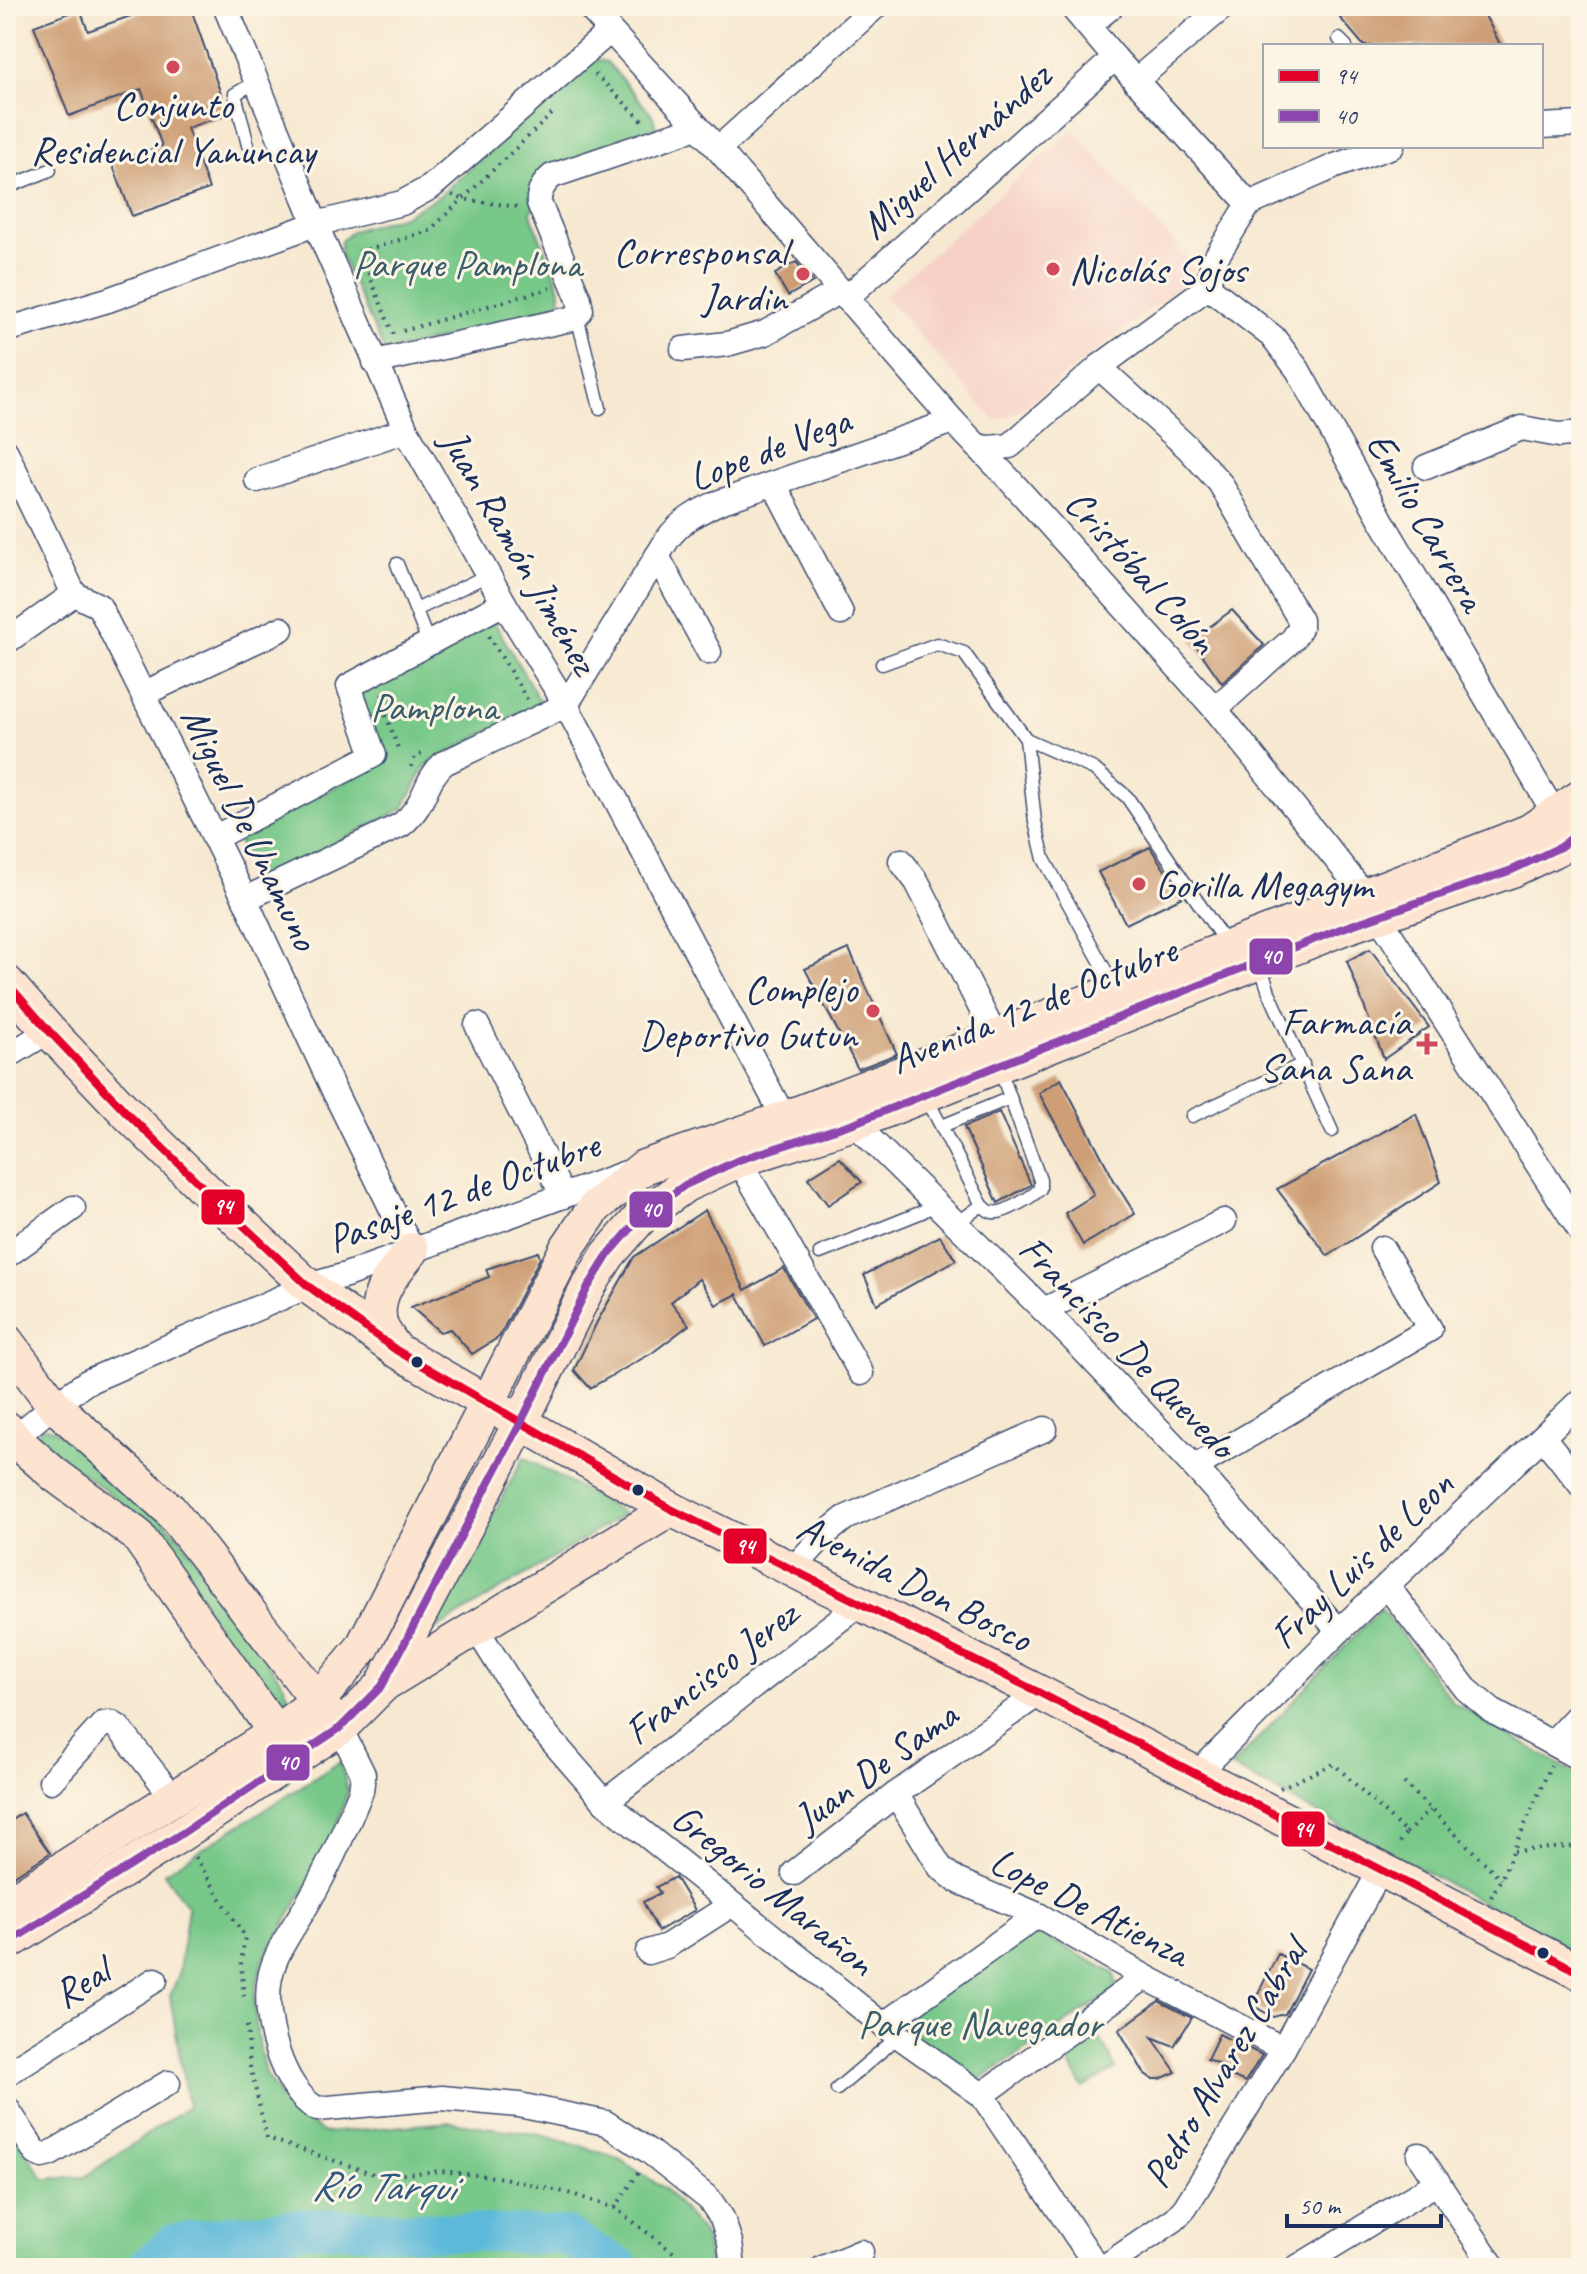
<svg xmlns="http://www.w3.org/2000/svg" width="1587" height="2274" viewBox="0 0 1587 2274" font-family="Caveat,sans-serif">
	<rect width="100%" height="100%" fill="#fcf5e5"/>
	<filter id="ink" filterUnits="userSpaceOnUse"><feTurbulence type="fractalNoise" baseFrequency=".0125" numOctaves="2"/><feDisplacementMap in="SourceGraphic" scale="16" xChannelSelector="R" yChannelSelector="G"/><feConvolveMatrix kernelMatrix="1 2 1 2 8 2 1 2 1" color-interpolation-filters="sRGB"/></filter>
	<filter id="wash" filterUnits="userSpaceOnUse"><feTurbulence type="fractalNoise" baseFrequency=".006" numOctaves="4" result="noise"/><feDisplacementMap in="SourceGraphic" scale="32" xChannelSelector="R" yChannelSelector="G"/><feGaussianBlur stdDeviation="1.8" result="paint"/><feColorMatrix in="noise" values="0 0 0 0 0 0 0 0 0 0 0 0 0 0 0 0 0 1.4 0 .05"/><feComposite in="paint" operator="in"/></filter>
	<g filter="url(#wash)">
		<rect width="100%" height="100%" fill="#f7e9d1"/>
		<path fill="#f7d1c7" d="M1073,130L1190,261L1193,276L1016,413L995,421L884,296Z"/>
		<g fill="#77c889" stroke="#497c74" stroke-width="2">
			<path d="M598,60L607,62L653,116L656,129L557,169L531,212C535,234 565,284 560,301C559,304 556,309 553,312L385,352L340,254L341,241L352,231L403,216L438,197L591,61Z"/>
			<path d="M494,622L541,703L426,765L403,809L265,878L255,876L240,846L239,842L244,835L378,764L360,691Z"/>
			<path d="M47,1427L56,1431L145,1501L182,1540L284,1685L289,1697L288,1704L282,1706L273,1703L135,1513L48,1447L39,1437V1428Z"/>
			<path d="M524,1457L624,1514L430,1633Z"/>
			<path d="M1381,1608L1454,1703L1581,1777V1956L1231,1767Z"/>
			<path d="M340,1762L348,1791L330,1846L262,1962L254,1996L257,2035L265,2074L286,2105L324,2133L451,2122L541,2135L587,2148L619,2159L665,2189L703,2233L711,2268H6V2122L44,2179L84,2177L188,2107L170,1996L178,1978L188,1908L164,1873Z"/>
			<path d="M1035,1932L1114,1973L1117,1989L978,2081L910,2031V2013Z"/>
			<path d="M1097,2033L1116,2068L1083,2088L1065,2055Z"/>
		</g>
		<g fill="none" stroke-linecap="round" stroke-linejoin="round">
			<path stroke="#5bb9d9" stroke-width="38" d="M144,2268L174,2243L230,2234L311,2227L566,2236L622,2268"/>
		</g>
		<g id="blocks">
			<g fill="#ce9f76">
				<path d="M159,6H190L228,114L187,128L209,189L132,216L112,163L162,146L141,89L69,116L34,26L80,9L88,31Z"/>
				<path d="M1330,6H1480L1501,46H1364Z"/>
				<path d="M796,262L813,282L788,296L775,274Z"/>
				<path d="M1232,610L1264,645L1222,683L1192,640Z"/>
				<path d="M1150,847L1182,897L1126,924L1098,872Z"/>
				<path d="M849,949L897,1054L858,1069L805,969Z"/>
				<path d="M1370,949L1429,1027L1384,1059L1347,961Z"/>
				<path d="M1061,1079L1115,1182L1135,1214L1083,1245L1065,1213L1094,1195L1039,1093Z"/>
				<path d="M999,1112L1031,1185L998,1203L964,1127Z"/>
				<path d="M1416,1114L1441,1182L1328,1256L1277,1189Z"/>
				<path d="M840,1158L862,1182L828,1205L808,1178Z"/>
				<path d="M705,1210L745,1290L784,1268L813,1319L765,1346L737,1294L716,1305L699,1279L671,1302L689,1325L652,1353L590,1388L574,1370L597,1322L634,1257Z"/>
				<path d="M940,1236L956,1260L877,1304L864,1275Z"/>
				<path d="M538,1252L540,1258L499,1337L472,1354L450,1329L440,1332L411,1307L489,1277L486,1269Z"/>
				<path d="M22,1813L50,1853L6,1881V1824Z"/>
				<path d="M675,1877L695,1910L658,1931L643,1902L660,1893L656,1887Z"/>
				<path d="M1278,1954L1308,1969L1285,2014L1273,2017L1252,2005Z"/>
				<path d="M1159,2001L1192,2018L1174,2046L1152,2037L1176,2072L1160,2079H1152L1144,2073L1119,2030Z"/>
				<path d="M1219,2034L1262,2055L1245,2082L1223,2072L1226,2067L1207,2059Z"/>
			</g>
		</g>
	</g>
	<g filter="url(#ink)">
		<use href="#blocks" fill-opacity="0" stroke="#3c4b6f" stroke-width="2"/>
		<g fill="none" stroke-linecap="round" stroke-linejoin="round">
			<g stroke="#3c4b6f" stroke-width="15">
				<g id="lane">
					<path d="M1339,39L1346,46"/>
					<path d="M248,145L235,94L256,82"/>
					<path d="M6,188L50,170"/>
					<path d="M577,316L600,408"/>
					<path d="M397,564L429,644"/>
					<path d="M416,610L488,575"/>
					<path d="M882,664L937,644L964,653L1026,739L1035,822L1044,859L1115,988"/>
					<path d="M1026,739L1094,769L1127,797L1227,945"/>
					<path d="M1260,965L1269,992L1332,1131"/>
					<path d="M926,1097L982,1205C985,1208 989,1212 993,1212C1003,1215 1033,1196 1040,1189V1180L999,1067"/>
					<path d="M1192,1116L1303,1064"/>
					<path d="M942,1126L1010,1098"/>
					<path d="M956,1224L982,1205"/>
					<path d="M820,1253L922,1212L935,1204"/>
					<path d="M837,2089L899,2036"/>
				</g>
			</g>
			<g stroke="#3c4b6f" stroke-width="27">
				<g id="street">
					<path d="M225,6L325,246L406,430L504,603L566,705L784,1118"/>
					<path d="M588,6L718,149L953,421L1008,478L1215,709L1365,895L1581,1232"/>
					<path d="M1071,6L1115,58L1249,204"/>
					<path d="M1089,25L1112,6"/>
					<path d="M1135,81L1224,6"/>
					<path d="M1541,126L1581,124"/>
					<path d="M718,149L876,6"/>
					<path d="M1208,287L1273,337L1298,370L1382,521L1556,816"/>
					<path d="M846,298L1115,58"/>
					<path d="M6,330L108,300L315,224L402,203L431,187L610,31"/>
					<path d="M683,349L727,344L765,333L840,291"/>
					<path d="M375,362L575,318L581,310L579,299L539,203C538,192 544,183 552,176L697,127"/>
					<path d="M1099,367L1187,447L1220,483L1300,620V628L1293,639L1215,709"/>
					<path d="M977,446L990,448L1010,446L1099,367L1208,287L1213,262L1249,204L1335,166L1392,146"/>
					<path d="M6,452L74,594L99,606L245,899L335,1093L412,1250"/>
					<path d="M1426,467L1522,428L1559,435L1581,433"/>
					<path d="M257,480L406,430"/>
					<path d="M774,484L841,613"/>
					<path d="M657,556L709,652"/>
					<path d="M6,642L74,594"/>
					<path d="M143,694L281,629"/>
					<path d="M214,838L374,755L349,686L504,603"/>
					<path d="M901,861L917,882L996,1038"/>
					<path d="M245,899L401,825C428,803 422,783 444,763L566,705L667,540C680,521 697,513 717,503L953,421"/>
					<path d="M477,1025L563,1196"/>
					<path d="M6,1057L49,1031"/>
					<path d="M847,1110L854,1123L1071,1337L1201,1474L1339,1631"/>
					<path d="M739,1160L861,1373"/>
					<path d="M6,1256L73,1208"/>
					<path d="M1044,1310L1224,1221"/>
					<path d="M1543,1437L1581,1485"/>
					<path d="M6,1445L54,1405L87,1382L308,1286L346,1275L626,1173"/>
					<path d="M1195,1467L1430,1329L1382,1248"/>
					<path d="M793,1569L824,1535L845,1518L1045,1429"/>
					<path d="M1387,1586L1466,1689L1492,1711L1581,1759"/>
					<path d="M476,1628L533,1719L605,1802L883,2025L982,2095L1098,2268"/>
					<path d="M340,1728L363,1774L361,1791C346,1828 329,1867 309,1901C295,1926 276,1949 270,1977C262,2016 281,2089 317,2109L442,2098L519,2105L606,2123L650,2152L709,2199L722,2218L730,2242L733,2268"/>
					<path d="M1552,1743L1581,1712"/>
					<path d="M1196,1775L1339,1631L1581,1400"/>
					<path d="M51,1781L103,1724L111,1723L118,1727L173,1797"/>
					<path d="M896,1794L940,1867L956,1880L1038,1915L1145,1977L1283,2049"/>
					<path d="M605,1802L862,1602"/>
					<path d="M794,1873L896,1794L1040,1693"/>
					<path d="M648,1952L667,1946L731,1905"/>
					<path d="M883,2025L1038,1915"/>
					<path d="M6,2074L155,1980"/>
					<path d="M982,2095L1145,1977"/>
					<path d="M6,2107L36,2153L42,2156L50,2154L168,2083"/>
					<path d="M1419,2155L1494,2268"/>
					<path d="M823,2268L861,2252"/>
					<path d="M1103,2268L1175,2219L1185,2208L1283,2049L1380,1871"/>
					<path d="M1296,2268L1438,2182"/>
				</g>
			</g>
			<g stroke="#3c4b6f" stroke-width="37">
				<g id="secondary">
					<path d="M6,982L49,1031L128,1114L213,1197L308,1286L396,1350L671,1509L1040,1693L1581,1973"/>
					<path d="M6,1341L54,1405L170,1510L331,1718"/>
					<path d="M396,1350C391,1342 382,1332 380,1323C373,1293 395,1271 412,1250"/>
					<path d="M6,1428L13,1438L54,1474L137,1535L289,1752"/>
					<path d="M384,1684L671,1509"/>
					<path d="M6,1905L275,1733L317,1702L362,1648L567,1248L595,1207L644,1167L783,1119L1503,842L1530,831L1581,797"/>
					<path d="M6,1944L181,1834L340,1728L382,1686L521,1422L587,1289L608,1255L641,1217L685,1185L739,1160L854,1123L1343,928L1512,870L1560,847L1581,831"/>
				</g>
			</g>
			<g stroke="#3c4b6f" stroke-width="4" stroke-dasharray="2 6" stroke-linecap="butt">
				<path d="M595,74L643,121"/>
				<path d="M452,195L462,199L518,207"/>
				<path d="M403,331L550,288"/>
				<path d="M393,334L360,252L429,231L554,112"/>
				<path d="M489,636L528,701"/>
				<path d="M383,695L379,697L398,748L395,752"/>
				<path d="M411,767L415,757L422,753"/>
				<path d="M1404,1783L1501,1879"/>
				<path d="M1280,1788L1334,1764L1406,1833L1397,1847"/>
				<path d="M1406,1833L1430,1810"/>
				<path d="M1514,1851L1581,1846"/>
				<path d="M195,1857L245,1937L241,1962L244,1997"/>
				<path d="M1491,1897L1501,1879L1551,1765"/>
				<path d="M247,2026L250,2066L267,2138L380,2176L441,2171L504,2178L572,2194L615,2208L678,2256L681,2268"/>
				<path d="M615,2208L640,2170"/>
			</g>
			<use href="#lane" stroke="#fff" stroke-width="12"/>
			<use href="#street" stroke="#fff" stroke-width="24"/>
			<use href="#secondary" stroke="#fde4d1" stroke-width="34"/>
			<g stroke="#fcf5e5" stroke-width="14">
				<path id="bus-1" d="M6,982L49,1031L128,1114L213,1197L308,1286L396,1350L671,1509L1040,1693L1581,1973"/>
			</g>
			<g stroke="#fcf5e5" stroke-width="14">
				<path id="bus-2" d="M6,1944L181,1834L340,1728L382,1686L521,1422L587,1289L608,1255L641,1217L685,1185L739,1160L854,1123L1343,928L1512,870L1560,847L1581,831"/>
			</g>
			<use href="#bus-1" stroke="#e4002b" stroke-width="8"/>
			<use href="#bus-2" stroke="#8e44ad" stroke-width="8"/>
		</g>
	</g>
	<g fill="#d1495b" stroke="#fcf5e5" stroke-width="3">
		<circle cx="173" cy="67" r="8"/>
		<circle cx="1053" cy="269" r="8"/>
		<circle cx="803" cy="274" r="8"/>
		<circle cx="1139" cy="884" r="8"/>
		<circle cx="873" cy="1011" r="8"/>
		<path d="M1423 1032h8v8h8v8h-8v8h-8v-8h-8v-8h8z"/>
	</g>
	<g fill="#1b2f5e" stroke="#fcf5e5" stroke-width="3">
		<circle cx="417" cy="1362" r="7"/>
		<circle cx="638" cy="1490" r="7"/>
		<circle cx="1543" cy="1953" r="7"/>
	</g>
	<g text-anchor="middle" stroke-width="6" stroke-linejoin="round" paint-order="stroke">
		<g font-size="40" fill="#1b2f5e" stroke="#fcf5e5" text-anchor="end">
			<text x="173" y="118" text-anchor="middle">Conjunto<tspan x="173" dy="46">Residencial Yanuncay</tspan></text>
			<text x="787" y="265">Corresponsal<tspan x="787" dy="46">Jardin</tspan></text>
			<text x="1069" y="283" text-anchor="start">Nicolás Sojos</text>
			<text x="1155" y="898" text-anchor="start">Gorilla Megagym</text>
			<text x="857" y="1002">Complejo<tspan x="857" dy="46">Deportivo Gutun</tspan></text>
			<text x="1411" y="1035">Farmacía<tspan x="1411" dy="46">Sana Sana</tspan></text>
		</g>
		<g font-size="40" fill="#1b2f5e" stroke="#fcf5e5">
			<text transform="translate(955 150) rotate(-42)" y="14">Miguel Hernández</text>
			<text transform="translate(769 448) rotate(-21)" y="14">Lope de Vega</text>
			<text transform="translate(1427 521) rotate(60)" y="14">Emilio Carrera</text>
			<text transform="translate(520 551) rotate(60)" y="14">Juan Ramón Jiménez</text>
			<text transform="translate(1142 571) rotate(48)" y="14">Cristóbal Colón</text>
			<text transform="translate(251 828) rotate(64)" y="14">Miguel De Unamuno</text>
			<text transform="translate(1033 1004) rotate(-22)" y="14">Avenida 12 de Octubre</text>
			<text transform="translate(463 1191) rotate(-20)" y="14">Pasaje 12 de Octubre</text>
			<text transform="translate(1128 1346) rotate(46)" y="14">Francisco De Quevedo</text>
			<text transform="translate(1361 1559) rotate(-44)" y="14">Fray Luis de Leon</text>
			<text transform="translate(915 1582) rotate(27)" y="14">Avenida Don Bosco</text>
			<text transform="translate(710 1672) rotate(-38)" y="14">Francisco Jerez</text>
			<text transform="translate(875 1766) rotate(-36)" y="14">Juan De Sama</text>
			<text transform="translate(774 1889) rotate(39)" y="14">Gregorio Marañon</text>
			<text transform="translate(1090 1906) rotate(27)" y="14">Lope De Atienza</text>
			<text transform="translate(81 1982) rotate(-32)" y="14">Real</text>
			<text transform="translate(1224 2063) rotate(-59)" y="14">Pedro Alvarez Cabral</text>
		</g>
		<g font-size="40" fill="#375d6b" stroke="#fcf5e5">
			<text x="467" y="277">Parque Pamplona</text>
			<text x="434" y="720">Pamplona</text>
			<text x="980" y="2037">Parque Navegador</text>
		</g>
		<g font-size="42" font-style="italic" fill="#2e5883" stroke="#fcf5e5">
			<text transform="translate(383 2185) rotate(1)" y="15">Río Tarqui</text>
		</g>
	</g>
	<g stroke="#fcf5e5" stroke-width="3">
		<rect x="1248" y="937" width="46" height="39" rx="8" fill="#8e44ad"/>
		<rect x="200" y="1188" width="46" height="38" rx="8" fill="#e4002b"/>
		<rect x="628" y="1190" width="46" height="39" rx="8" fill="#8e44ad"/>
		<rect x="722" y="1527" width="46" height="38" rx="8" fill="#e4002b"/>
		<rect x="265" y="1743" width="46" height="39" rx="8" fill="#8e44ad"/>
		<rect x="1280" y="1810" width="46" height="38" rx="8" fill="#e4002b"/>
	</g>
	<g font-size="22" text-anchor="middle" font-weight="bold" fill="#fff">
		<text x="1271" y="964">40</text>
		<text x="223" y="1214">94</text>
		<text x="651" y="1217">40</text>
		<text x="745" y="1554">94</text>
		<text x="288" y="1770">40</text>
		<text x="1303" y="1837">94</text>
	</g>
	<rect width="1587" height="2274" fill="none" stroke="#fcf5e5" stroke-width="32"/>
	<rect x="1263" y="44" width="280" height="104" fill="#fcf5e5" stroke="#a2a6af" stroke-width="2"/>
	<rect x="1279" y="70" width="40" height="12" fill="#e4002b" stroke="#a2a6af" stroke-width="2"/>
	<text x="1335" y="84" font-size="24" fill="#1b2f5e">94</text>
	<rect x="1279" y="110" width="40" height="12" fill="#8e44ad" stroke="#a2a6af" stroke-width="2"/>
	<text x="1335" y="124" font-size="24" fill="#1b2f5e">40</text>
	<path d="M1287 2214v12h154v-12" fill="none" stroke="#1b2f5e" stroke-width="4"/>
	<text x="1299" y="2214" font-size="24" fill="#1b2f5e" stroke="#fcf5e5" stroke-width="6" paint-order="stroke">50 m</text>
</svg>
